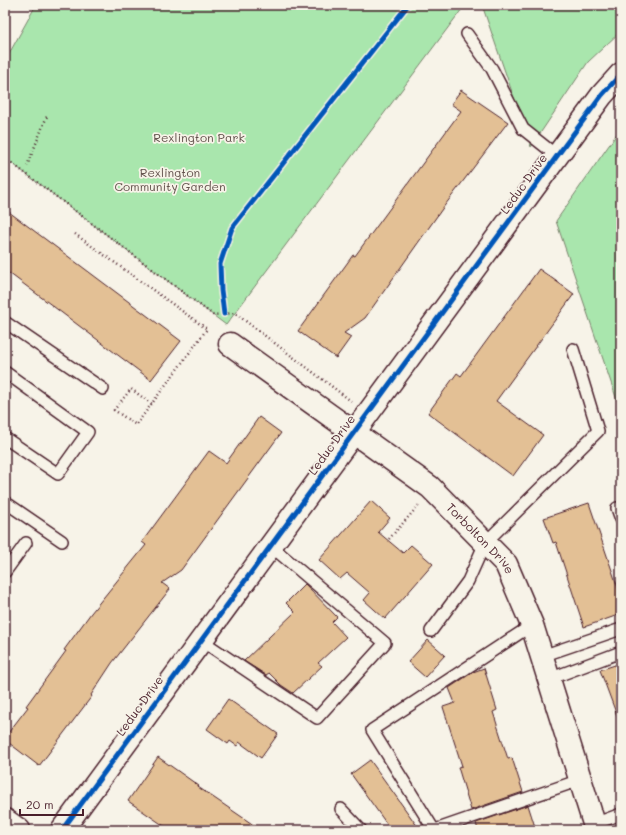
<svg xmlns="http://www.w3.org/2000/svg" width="626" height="835" viewBox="0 0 626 835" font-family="Mali,sans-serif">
	<rect width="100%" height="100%" fill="#f7f3e8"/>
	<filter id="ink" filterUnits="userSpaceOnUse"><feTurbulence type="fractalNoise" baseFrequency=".025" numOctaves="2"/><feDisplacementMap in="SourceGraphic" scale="8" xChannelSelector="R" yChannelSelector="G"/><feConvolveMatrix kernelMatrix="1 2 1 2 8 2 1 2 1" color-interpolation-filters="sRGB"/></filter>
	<g filter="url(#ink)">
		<g fill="#a9e6ad" stroke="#7a826c">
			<path d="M36,5H465L226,325L5,158V61Z"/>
			<path d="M482,5H621V31L588,62L531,147Z"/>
			<path d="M621,128V412L556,221Z"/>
		</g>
		<g fill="#e3c095" stroke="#4a1f2b">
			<path d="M461,90L508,122L442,209L365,318L344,333L351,337L336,358L298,331L353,255L355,256L461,111L451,104Z"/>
			<path d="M5,209L181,341L151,380L5,270Z"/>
			<path d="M539,269L574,294L496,401L543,435L513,476L428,413L457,373L461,376Z"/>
			<path d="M259,417L281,433L181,570L162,583L170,589L112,663L91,695L92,696L39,766L5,740V737L28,707L26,706L66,651L64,650L91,613L146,545L142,542L209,451L226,463Z"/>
			<path d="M371,501L390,518L378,532L403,553L411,545L433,564L385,619L364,600L370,593L347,573L340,579L319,560Z"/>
			<path d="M589,503L621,597V614L584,627L556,542L553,543L544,518Z"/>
			<path d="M305,584L337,617L332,622L346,637L318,663L322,666L293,693L281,685L269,673L266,675L244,661L295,612L286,603Z"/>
			<path d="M428,640L445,655L425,677L408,662Z"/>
			<path d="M621,663V721H619L600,670Z"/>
			<path d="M484,668L497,710L493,712L508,759L512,758L523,792L471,810L458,767L462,766L443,707L455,703L449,688L473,672Z"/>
			<path d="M228,699L278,734L261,758L239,742L237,746L230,741L228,744L207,729Z"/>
			<path d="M158,757L199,786L198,787L261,830H170L128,801Z"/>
			<path d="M370,760L420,830H391L351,774Z"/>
			<path d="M528,805L536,830H478L476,823Z"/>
		</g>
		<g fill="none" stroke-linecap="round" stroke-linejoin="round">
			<g stroke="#4a1f2b" stroke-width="14">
				<g id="lane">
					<path d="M467,34L492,69L523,129L557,156"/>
					<path d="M5,322L103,389"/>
					<path d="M5,372L88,432L58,474L5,438"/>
					<path d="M5,502L62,541"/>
					<path d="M617,508L621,519"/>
					<path d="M5,572L26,543"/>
					<path d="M431,631L468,581L485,543L598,431L573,349"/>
					<path d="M201,640L317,718L385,643L271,546"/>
					<path d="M542,656L621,629"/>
					<path d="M549,679L621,652"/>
					<path d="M341,809L361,830"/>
					<path d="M594,824L621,814"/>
					<path d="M434,830L372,730L532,625"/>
					<path d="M435,830L580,780"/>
				</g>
			</g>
			<g stroke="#4a1f2b" stroke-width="25">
				<g id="street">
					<path id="s1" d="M230,344L430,487L506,564L532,625L596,830"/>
					<path d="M62,830L557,156L602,95L621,74"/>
				</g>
			</g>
			<g stroke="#4a1f2b" stroke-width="25">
				<path id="secondary" d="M5,820L19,830"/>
			</g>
			<g stroke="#4a1f2b" stroke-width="2.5" stroke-dasharray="1 3" stroke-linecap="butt">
				<path d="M5,158L213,315L235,313L351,401"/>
				<path d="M27,166L47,116"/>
				<path d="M75,234L207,329L136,425L114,410L131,389L152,404"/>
				<path d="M389,539L419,505"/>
			</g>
			<use href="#lane" stroke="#f7f3e8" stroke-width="11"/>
			<use href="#street" stroke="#f7f3e8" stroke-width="22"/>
			<use href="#secondary" stroke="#f7f3e8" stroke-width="22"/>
			<g stroke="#f7f3e8" stroke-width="8">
				<g id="cycleway">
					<path d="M224,314L221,290L220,264L232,228L408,5"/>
					<path d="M62,830L557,156L602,95L621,74"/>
				</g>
			</g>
			<use href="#cycleway" stroke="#0057b8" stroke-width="5"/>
		</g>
	</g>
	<g text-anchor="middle" stroke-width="3.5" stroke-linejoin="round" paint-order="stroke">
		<g font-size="12" fill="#62514c" stroke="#f7f3e8">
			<text x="199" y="142">Rexlington Park</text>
			<text x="170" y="177">Rexlington<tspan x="170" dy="14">Community Garden</tspan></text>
		</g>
		<g font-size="12" fill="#4a1f2b" stroke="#f7f3e8">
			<text transform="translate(524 184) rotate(-54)" y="4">Leduc Drive</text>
			<text transform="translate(332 445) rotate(-54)" y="4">Leduc Drive</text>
			<text dy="4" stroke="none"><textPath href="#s1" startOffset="318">Torbolton Drive</textPath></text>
			<text transform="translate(140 706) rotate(-54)" y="4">Leduc Drive</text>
		</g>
	</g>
	<rect width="626" height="835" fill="none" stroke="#f7f3e8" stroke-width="20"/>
	<rect x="10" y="10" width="606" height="815" fill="none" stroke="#4a1f2b" stroke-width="1.5" filter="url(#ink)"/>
	<path d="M20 809v6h63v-6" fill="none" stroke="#4a1f2b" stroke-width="2"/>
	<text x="26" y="809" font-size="12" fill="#4a1f2b" stroke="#f7f3e8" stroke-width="3" paint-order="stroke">20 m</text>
</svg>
